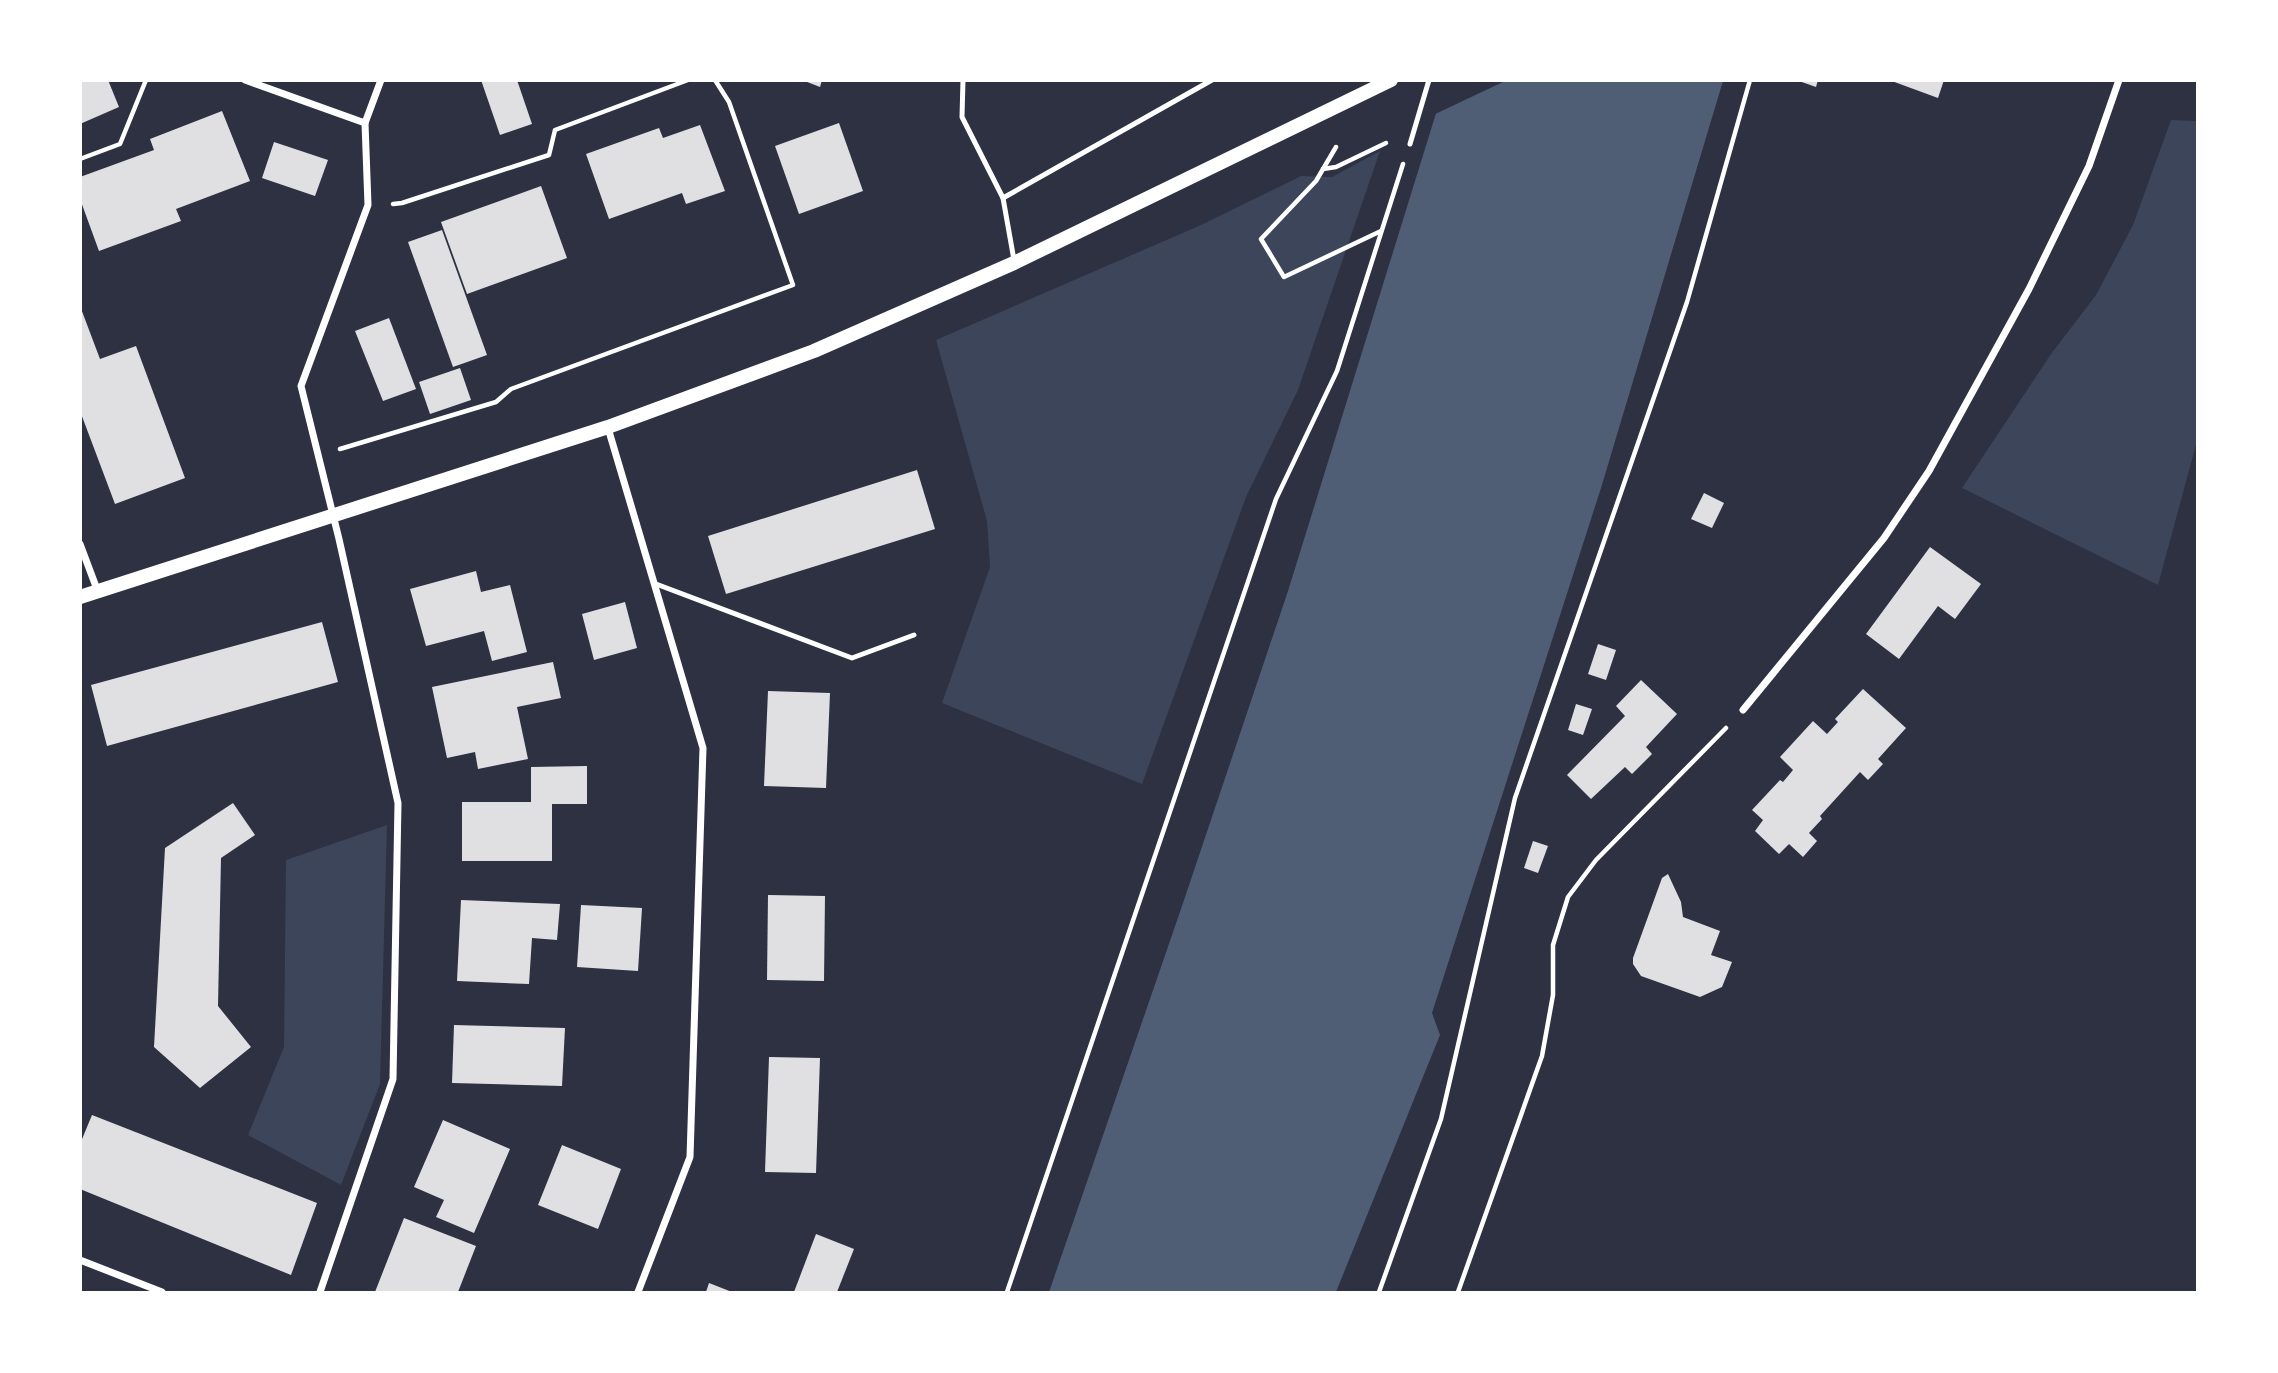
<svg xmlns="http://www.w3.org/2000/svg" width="2278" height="1373" viewBox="0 0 2278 1373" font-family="'Space Grotesk',sans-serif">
	<rect width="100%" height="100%" fill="#2d3142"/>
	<g fill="#3c4559">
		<path d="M2171,120L2197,121V441L2158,585L1962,488L2051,354L2096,295L2133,225Z"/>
		<path d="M1380,151L1298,390L1246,497L1142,784L942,703L990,567L987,521L936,340L1201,225L1301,176L1332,177Z"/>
		<path d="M387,825L380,1084L341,1185L248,1135L284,1047L286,860Z"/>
	</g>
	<path fill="#4f5d75" d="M1446,81H1723L1601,488L1432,1013L1440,1035L1336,1292H1049L1182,906L1288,591Z"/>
	<path fill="#2d3142" d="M1442,80H1505V81L1431,116Z"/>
	<g fill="#e0e0e3">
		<path d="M80,80H108L119,107L80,124Z"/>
		<path d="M481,80H517L532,124L500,135Z"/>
		<path d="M802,80H822L820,87Z"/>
		<path d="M1796,80H1818L1816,87Z"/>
		<path d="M1889,80H1944L1938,98Z"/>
		<path d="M222,111L250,181L176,209L181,221L99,251L80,199V177L154,150L150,139Z"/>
		<path d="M839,123L863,191L799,214L775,146Z"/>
		<path d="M700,125L725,191L686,204L682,193L609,219L586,154L659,128L663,138Z"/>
		<path d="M274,142L328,160L315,196L262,178Z"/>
		<path d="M541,186L567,258L467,294L441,222Z"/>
		<path d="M442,230L487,355L453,367L408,242Z"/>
		<path d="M80,306L100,359L136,346L185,478L115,504L80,411Z"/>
		<path d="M389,318L416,389L383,401L355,331Z"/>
		<path d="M460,368L471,400L430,414L419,382Z"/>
		<path d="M917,470L935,529L726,594L708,536Z"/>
		<path d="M1704,493L1724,503L1712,528L1691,519Z"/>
		<path d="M1930,547L1981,584L1955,619L1938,606L1899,659L1866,634Z"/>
		<path d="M476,571L481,592L510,585L527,652L492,661L484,631L426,646L410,589Z"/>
		<path d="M625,602L637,648L594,660L582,614Z"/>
		<path d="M322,622L338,682L107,746L91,685Z"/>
		<path d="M1598,644L1616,650L1606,680L1588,674Z"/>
		<path d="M553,662L561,698L517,707L528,759L478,769L475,752L447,758L432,687Z"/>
		<path d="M1641,680L1677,714L1646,747L1652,754L1632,774L1625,767L1591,799L1567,775L1625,716L1616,706Z"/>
		<path d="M1863,689L1906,728L1878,759L1883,764L1868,780L1860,772L1820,816L1822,819L1809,833L1817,841L1803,857L1789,844L1779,854L1755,831L1763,820L1752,810L1780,780L1783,782L1793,770L1780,757L1813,721L1827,734L1838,722L1835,719Z"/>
		<path d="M768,691L830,693L826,788L764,786Z"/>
		<path d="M1576,704L1592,709L1583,735L1568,730Z"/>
		<path d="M587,766V804H552V861H462V802H531V767Z"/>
		<path d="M233,803L255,835L221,858L218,1006L251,1047L200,1088L154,1047L165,848Z"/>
		<path d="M1533,841L1548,846L1538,873L1524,868Z"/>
		<path d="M1668,874L1681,902L1683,917L1720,931L1711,955L1732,962L1722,987L1700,997L1641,976L1633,964V958L1662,878Z"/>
		<path d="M768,895L825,896L824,981L767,980Z"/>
		<path d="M461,900L560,904L557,940L532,938L529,984L457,981Z"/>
		<path d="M581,905L642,908L638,971L577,967Z"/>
		<path d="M454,1025L565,1028L562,1086L452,1083Z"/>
		<path d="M769,1057L820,1058L816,1173L765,1172Z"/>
		<path d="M92,1115L317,1203L291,1275L80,1189V1144Z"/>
		<path d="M443,1120L510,1149L474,1233L436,1217L444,1200L414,1187Z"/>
		<path d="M562,1145L621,1169L598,1229L538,1205Z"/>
		<path d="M404,1218L476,1246L458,1292H375Z"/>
		<path d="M816,1234L854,1249L837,1292H794Z"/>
		<path d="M709,1283L732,1292H706Z"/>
	</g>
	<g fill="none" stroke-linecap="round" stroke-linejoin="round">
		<g stroke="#fff" stroke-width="4.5">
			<path d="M1336,147L1316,181L1261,239L1284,277L1381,231"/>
			<path d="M80,159L120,144L146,80"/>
			<path d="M1323,169L1336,167L1386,143"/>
			<path d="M393,204L402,203L549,155L555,130L688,80"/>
			<path d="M340,449L496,402L511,389L793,285L729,102L715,80"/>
			<path d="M1007,1292L1276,499L1337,371L1403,164"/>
			<path d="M1379,1292L1441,1119L1515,798L1687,302L1750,80"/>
			<path d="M1458,1292L1542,1056L1553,995V945L1568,897L1596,860L1726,728"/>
		</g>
		<g stroke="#fff" stroke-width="5">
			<path d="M963,80L962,117L1003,198L1014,260"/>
			<path d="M1410,144L1429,80"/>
			<path d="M1003,198L1212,80"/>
			<path d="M656,584L852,658L914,635"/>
		</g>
		<g stroke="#fff" stroke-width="7">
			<path d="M245,80L365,123"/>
			<path d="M608,428L703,748L690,1157L638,1292"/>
			<path d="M80,544L98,592"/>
			<path d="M1743,710L1884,538L1929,471L2029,289L2089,166L2119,80"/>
			<path d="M80,1260L162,1292"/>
			<path d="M320,1292L393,1079L398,803L339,539L301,386L368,205L365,123L381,80"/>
		</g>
		<path stroke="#fff" stroke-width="14" d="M80,597L608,427L814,351L1014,263L1391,80"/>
	</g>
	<rect width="2278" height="1373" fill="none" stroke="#ffffff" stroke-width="164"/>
</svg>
